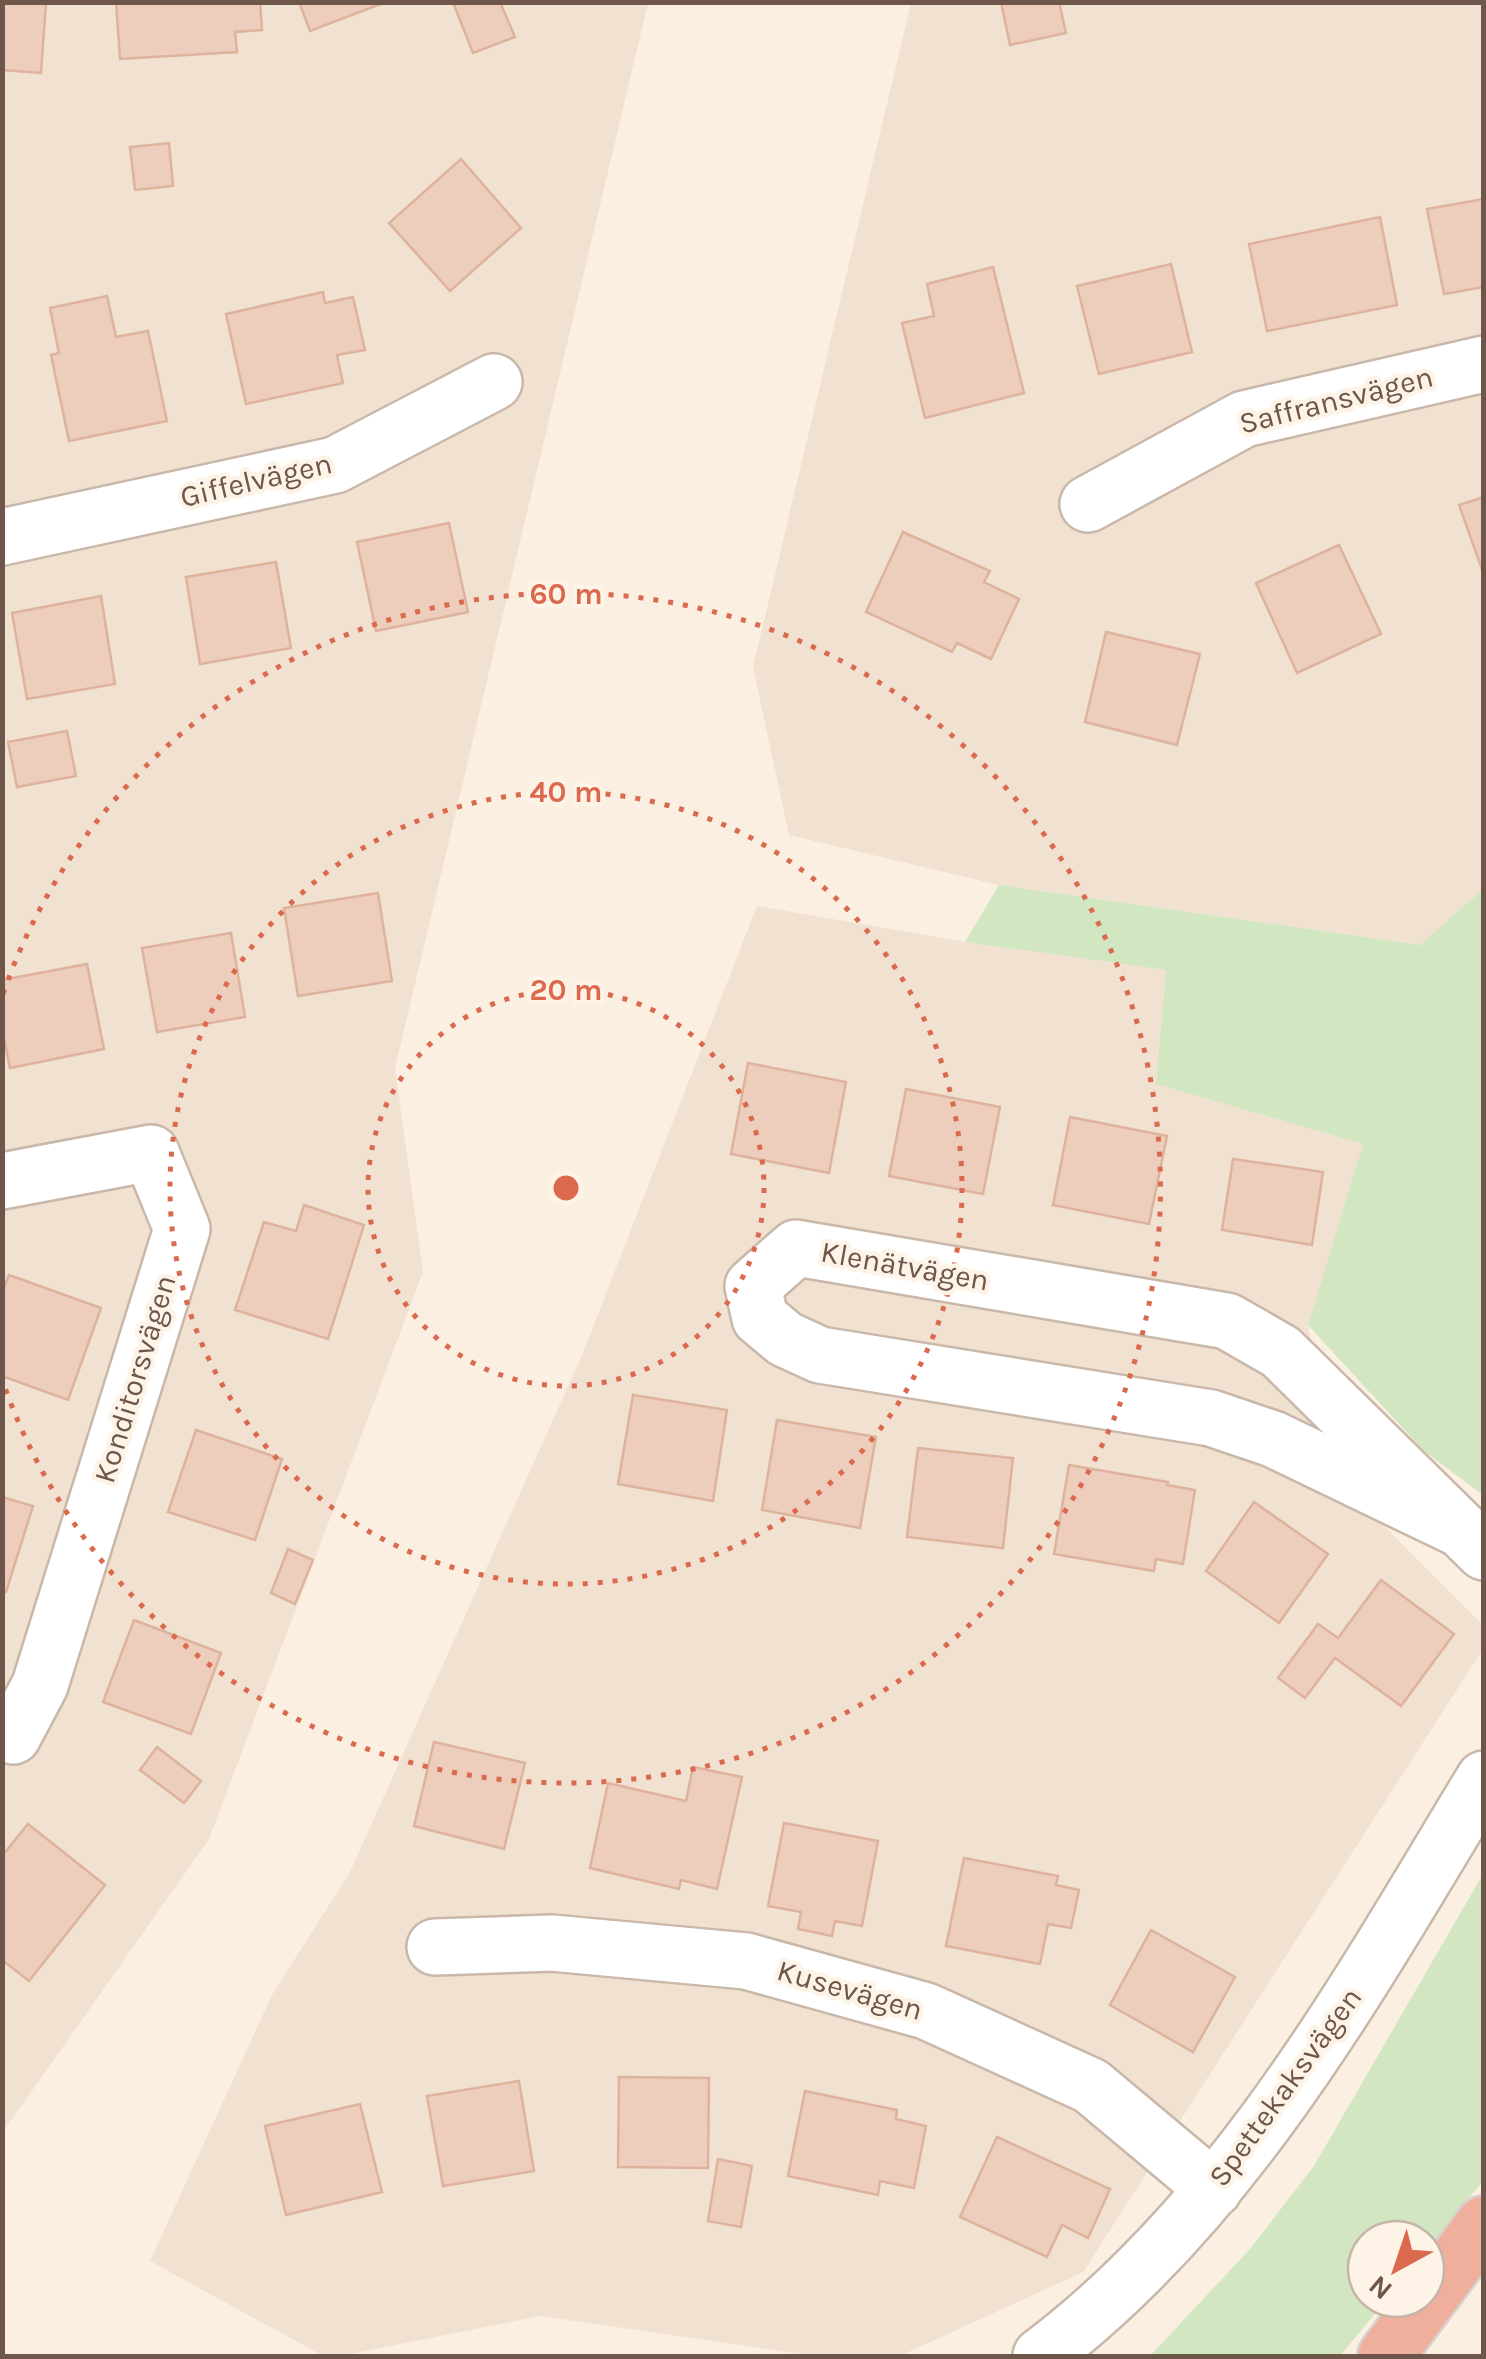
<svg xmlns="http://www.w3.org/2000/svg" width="1486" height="2359" viewBox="0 0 1486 2359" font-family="Karla,sans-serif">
	<rect width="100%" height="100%" fill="#faefe1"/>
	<g fill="#f1e1d0">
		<path d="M3,3H648L395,1068L423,1272L209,1839L3,2132Z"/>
		<path d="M911,3H1483V889L1420,945L999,885L789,835L753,667Z"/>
		<path d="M757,906L965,942L1166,970L1156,1084L1363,1144L1308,1325L1341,1483L1483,1625V1649L1083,2272L900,2356H815L541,2316L340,2356H323L150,2261L272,1995L350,1872L583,1353Z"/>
	</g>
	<g fill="#d1e6c1">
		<path d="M999,885L1420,945L1483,889V1495L1424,1451L1308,1325L1363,1144L1156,1084L1166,970L965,942Z"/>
		<path d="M1483,1874V2181L1426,2251V2239H1366V2299H1387L1340,2356H1150L1250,2249L1314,2166Z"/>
	</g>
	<g fill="#edcdbb" stroke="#deb39d" stroke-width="2.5">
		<path d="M2,2H46L41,73L2,70Z"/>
		<path d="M116,2H260L262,30L235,32L237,52L120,59Z"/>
		<path d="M299,2H386L310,31Z"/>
		<path d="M461,2H500L515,37L473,53L454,5Z"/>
		<path d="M1001,2H1059L1066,33L1010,45Z"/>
		<path d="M169,143L173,186L135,190L130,147Z"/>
		<path d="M461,159L521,228L450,291L389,223Z"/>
		<path d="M1484,199V287L1444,294L1427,209Z"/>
		<path d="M1380,217L1397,305L1267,331L1249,244Z"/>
		<path d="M1171,264L1192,352L1099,374L1077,286Z"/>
		<path d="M993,267L1024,393L925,418L902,323L934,316L927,284Z"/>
		<path d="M323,292L325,303L353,297L365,350L337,355L343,383L246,404L226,314Z"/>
		<path d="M107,296L116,337L148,331L167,421L69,441L51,355L59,353L50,308Z"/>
		<path d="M1484,497V575L1459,505Z"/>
		<path d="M449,523L468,612L376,631L357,542Z"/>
		<path d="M903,532L990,571L984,582L1019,599L991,659L957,643L952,652L866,612Z"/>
		<path d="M1339,545L1381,634L1297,673L1256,583Z"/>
		<path d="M276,562L291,648L200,664L186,577Z"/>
		<path d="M101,596L115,684L27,699L12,613Z"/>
		<path d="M1106,632L1200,654L1177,745L1085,722Z"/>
		<path d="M67,731L76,776L17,787L8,742Z"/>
		<path d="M378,893L392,981L298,996L284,908Z"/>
		<path d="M231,933L245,1017L157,1032L142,948Z"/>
		<path d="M87,964L104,1049L10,1068L2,1029V980Z"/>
		<path d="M748,1063L846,1082L829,1173L731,1154Z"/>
		<path d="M906,1089L1000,1107L983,1194L889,1176Z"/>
		<path d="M1070,1117L1167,1136L1149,1224L1053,1205Z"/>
		<path d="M1233,1159L1323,1172L1312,1245L1222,1230Z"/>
		<path d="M304,1205L364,1225L328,1339L235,1310L264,1222L296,1231Z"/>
		<path d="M9,1275L101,1308L68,1400L2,1376V1293Z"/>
		<path d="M633,1395L727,1410L713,1501L618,1484Z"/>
		<path d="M777,1420L876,1437L860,1528L762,1510Z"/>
		<path d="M196,1430L282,1459L255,1540L168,1512Z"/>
		<path d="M918,1448L1013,1458L1003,1548L907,1537Z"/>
		<path d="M1069,1465L1168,1482L1167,1485L1195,1490L1183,1564L1156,1559L1154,1571L1054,1554Z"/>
		<path d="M2,1497L33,1506L6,1592L2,1591Z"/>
		<path d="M1254,1502L1328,1554L1279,1623L1206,1571Z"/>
		<path d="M288,1549L313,1560L295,1604L271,1593Z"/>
		<path d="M1381,1580L1454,1634L1401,1706L1335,1658L1305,1698L1278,1678L1318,1624L1338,1638Z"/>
		<path d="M134,1620L221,1653L191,1734L103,1702Z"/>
		<path d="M434,1742L525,1763L504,1849L414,1826Z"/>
		<path d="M157,1747L201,1781L184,1803L140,1770Z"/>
		<path d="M693,1767L742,1777L717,1889L681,1880L679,1889L590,1868L608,1783L686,1801Z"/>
		<path d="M784,1823L878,1841L862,1926L835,1921L832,1936L798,1929L801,1912L768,1906Z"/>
		<path d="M28,1824L105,1885L29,1981L2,1960V1856Z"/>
		<path d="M964,1858L1058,1876L1056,1885L1079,1890L1071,1928L1048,1924L1040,1964L946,1946Z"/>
		<path d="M1151,1930L1235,1977L1193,2052L1110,2005Z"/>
		<path d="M619,2077L709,2078L708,2168L618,2167Z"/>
		<path d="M519,2081L534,2171L443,2186L427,2096Z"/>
		<path d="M805,2091L897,2110L896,2119L926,2126L914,2188L880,2181L878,2195L788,2176Z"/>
		<path d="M360,2104L382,2192L286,2215L265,2126Z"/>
		<path d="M997,2137L1110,2189L1088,2238L1062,2225L1047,2257L960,2217Z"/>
		<path d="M718,2159L752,2166L741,2227L708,2221Z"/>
	</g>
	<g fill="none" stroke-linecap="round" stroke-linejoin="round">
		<g stroke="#c9b7a9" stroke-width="60">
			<g id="street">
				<path d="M1088,504L1244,419L1484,364"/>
				<path d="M2,537L335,465L494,382"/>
				<path d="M2,1181L151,1153L182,1229L40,1685L13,1736L2,1730"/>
				<path d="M1458,1528L1273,1439L1211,1418L820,1355L785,1339L760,1318L753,1286L796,1248L1227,1321L1281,1352L1484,1552"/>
				<path d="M435,1947L552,1943L746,1961L926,2011L1091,2086L1214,2189"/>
				<path d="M1041,2356C1236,2209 1359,1985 1484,1779"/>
			</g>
		</g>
		<g stroke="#d7d0cc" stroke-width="60">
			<path id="highway" d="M1386,2356L1484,2224"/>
		</g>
		<use href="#street" stroke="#fff" stroke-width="55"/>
		<use href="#highway" stroke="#f0af9c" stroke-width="55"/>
	</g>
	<g fill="none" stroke="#db694e" stroke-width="5" stroke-dasharray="5 10">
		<circle cx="566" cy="1188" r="198"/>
		<circle cx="566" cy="1188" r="396"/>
		<path d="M3 994A595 595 0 1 1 3 1382"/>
	</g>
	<g text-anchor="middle" stroke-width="9" stroke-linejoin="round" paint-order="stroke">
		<g font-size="30" fill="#6f564a" stroke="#fdf4e7">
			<text transform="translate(1336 400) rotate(-14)" y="10">Saffransvägen</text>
			<text transform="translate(256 480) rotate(-13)" y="10">Giffelvägen</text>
			<text transform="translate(905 1266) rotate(10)" y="10">Klenätvägen</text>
			<text transform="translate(135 1379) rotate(-73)" y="10">Konditorsvägen</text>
			<text transform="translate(850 1990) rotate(16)" y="10">Kusevägen</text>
			<text transform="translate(1285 2087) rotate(-54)" y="10">Spettekaksvägen</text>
		</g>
	</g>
	<circle cx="566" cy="1188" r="15" fill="#db694e" stroke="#fdf4e7" stroke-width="5"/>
	<g font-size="30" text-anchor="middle" font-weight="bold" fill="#db694e" stroke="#fdf4e7" stroke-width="9" stroke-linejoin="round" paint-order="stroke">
		<text x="566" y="604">60 m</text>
		<text x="566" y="802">40 m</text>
		<text x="566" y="1000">20 m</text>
	</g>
	<rect width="1486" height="2359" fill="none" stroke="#6f564a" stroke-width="10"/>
	<g transform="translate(1396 2269) rotate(220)"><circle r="48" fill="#fdf4e7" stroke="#c4b5a8" stroke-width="2.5"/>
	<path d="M0-8L18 38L0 25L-18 38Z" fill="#db694e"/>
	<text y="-15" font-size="28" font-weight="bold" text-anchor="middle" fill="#6f564a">N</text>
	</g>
</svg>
